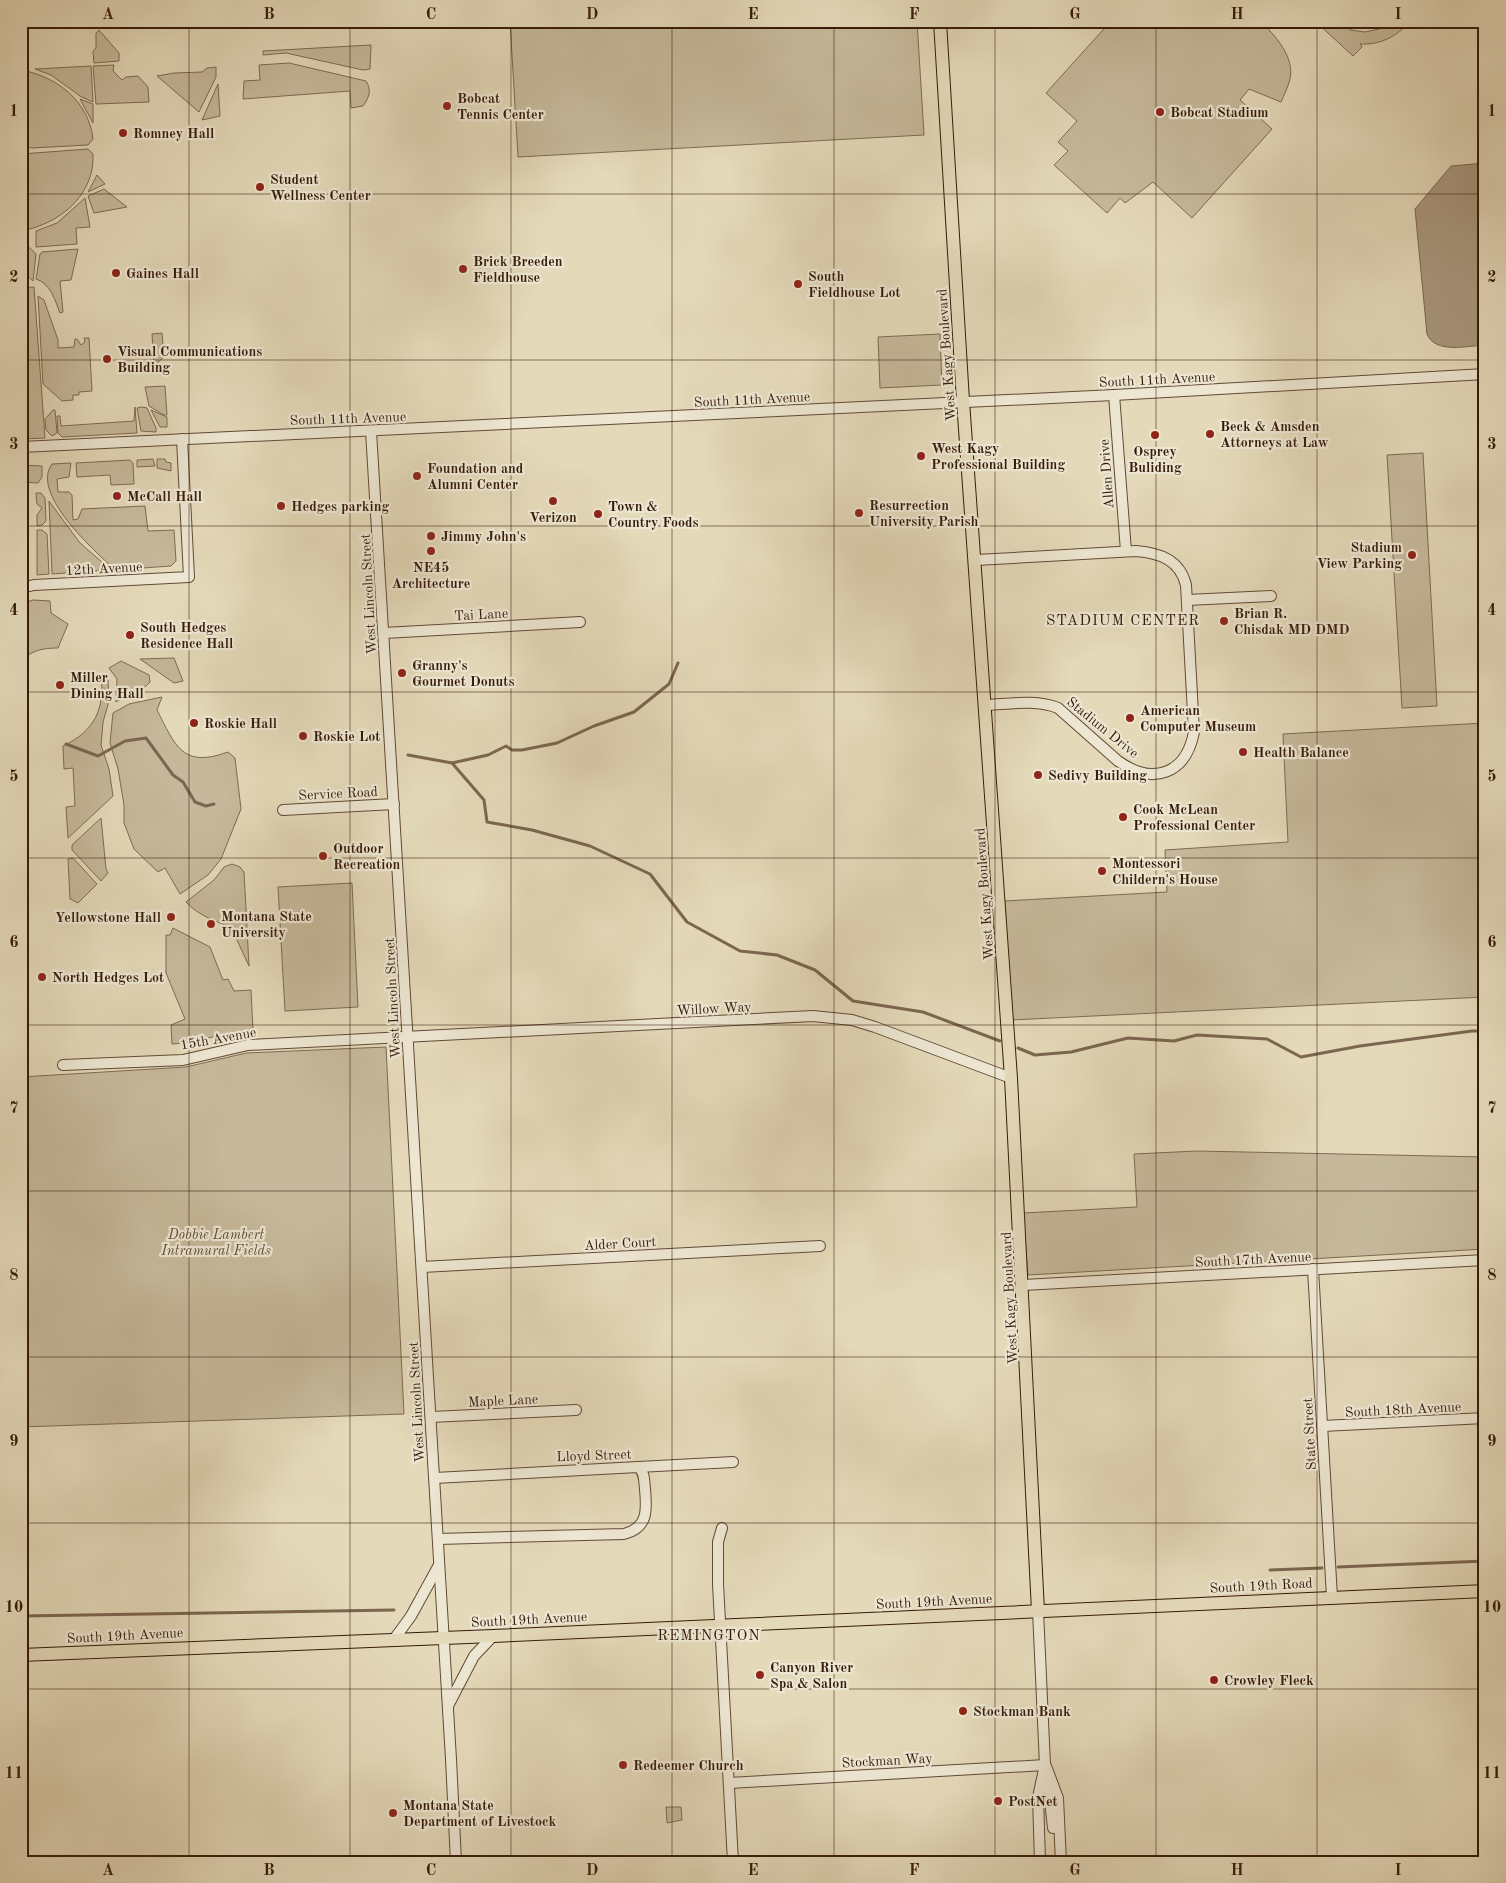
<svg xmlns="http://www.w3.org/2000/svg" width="1506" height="1883" viewBox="0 0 1506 1883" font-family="'Old Standard TT',serif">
	<rect width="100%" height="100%" fill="#e4d9b9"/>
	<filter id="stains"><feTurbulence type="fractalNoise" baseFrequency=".004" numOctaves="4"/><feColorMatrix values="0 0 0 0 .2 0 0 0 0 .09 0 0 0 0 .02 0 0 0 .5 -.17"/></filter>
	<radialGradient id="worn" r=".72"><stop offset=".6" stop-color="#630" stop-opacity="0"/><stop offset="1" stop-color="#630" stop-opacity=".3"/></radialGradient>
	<g fill="#c6b99b" stroke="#7e6a52">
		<path d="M510,21H917L924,135L518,157Z"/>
		<path d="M1111,21H1260C1275,35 1295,57 1290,79C1288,87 1284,95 1281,102L1249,89L1240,100L1272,129L1192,218L1153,182L1125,203L1120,198L1107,213L1054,165L1068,151L1058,142L1077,121L1046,93Z"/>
		<path d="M1315,21H1334L1351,30L1365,32L1379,29L1392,21H1410C1397,37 1380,45 1360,44L1362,47L1353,56Z"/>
		<path d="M99,30L119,53V61L94,63L93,51L96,48V33Z"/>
		<path d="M371,45L370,69L363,70L286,53L263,55V51Z"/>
		<path d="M289,63L366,81C372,90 369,98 363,106L351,108L350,91L243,99L244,81L260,80L259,65Z"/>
		<path d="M114,65L113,71L122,80L126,77L138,76L148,87L149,102L96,104L93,66Z"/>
		<path d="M91,66L93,102L80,96L51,75L35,69Z"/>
		<path d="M216,67V77L199,112L157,76L174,73L202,72L207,68Z"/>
		<path d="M21,70C56,76 89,101 93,139L88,145L32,148L21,146Z"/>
		<path d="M218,84L220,116L202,120Z"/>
		<path d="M80,99L93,104V123Z"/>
		<path d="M88,149L93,154C95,195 60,224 21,231V154Z"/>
		<path d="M97,175L105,184L88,192Z"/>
		<path d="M104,189L127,207L94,213L88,196Z"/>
		<path d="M85,198L90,227L76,228L77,244L36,247V231L57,223Z"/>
		<path d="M21,240L36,254L33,281L21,270Z"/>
		<path d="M78,249L71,280L60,281L63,312L60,313C55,300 50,283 36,279L40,254L42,252Z"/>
		<path d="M34,287L45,438L21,439V288Z"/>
		<path d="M38,296L44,300L58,340V348L74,347L75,339H77L81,345L85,342L84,338H89L92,391L79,392V395H73V400L62,401L43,384Z"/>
		<path d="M162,333L164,357L158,362V366H154L152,334Z"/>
		<path d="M940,334L942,385L880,388L878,337Z"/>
		<path d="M165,386L167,415H164L149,406L145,387Z"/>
		<path d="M135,407L137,433L62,437L58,433L57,416H60L61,426L134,421Z"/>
		<path d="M142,407L147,408L156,428V432L141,431L137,408Z"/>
		<path d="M53,410H55L57,433L52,436L46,430L45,419Z"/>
		<path d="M151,410L167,417V427H160Z"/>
		<path d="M1423,453L1437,706L1402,708L1387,455Z"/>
		<path d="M153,459L155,466L137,467V460Z"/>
		<path d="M157,459H165L166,462L171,463V471L157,468Z"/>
		<path d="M130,460L133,463L134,484L111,485L110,475L77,477L76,463Z"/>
		<path d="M71,463L69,477L57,479L58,492H69L72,495L73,520L78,519L82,509L145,506L148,531L174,530L176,561L171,566L115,570C95,551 30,494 52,464Z"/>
		<path d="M21,465L42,466V477L38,483L21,482Z"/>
		<path d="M36,493H41L45,498L46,521L42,525L37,526V515L42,508L37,504Z"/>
		<path d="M49,501L80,543L111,570L52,574Z"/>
		<path d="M37,530H42L47,534L49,574L37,575Z"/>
		<path d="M33,600L50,601L51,613L68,624L58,648C44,648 30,650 21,662V604Z"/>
		<path d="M174,658L183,681L174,683L140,659Z"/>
		<path d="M121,661L149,675L150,682C143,691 126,695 116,702L117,679L109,668Z"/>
		<path d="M101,674L108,680L109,701L103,722L101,745L109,769L113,796L68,838L66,807L75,806L73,768L64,769L63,746C95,731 105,709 101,674Z"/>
		<path d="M162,697L157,710C175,745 182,769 228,752L235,758L241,809L221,859L208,875L180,894L165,868L158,872L134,849L124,823V805L118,769L110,743L113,713L129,704Z"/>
		<path d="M1485,723V997L1011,1020L1004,901L1167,892L1165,850L1288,842L1283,734Z"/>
		<path d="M101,818L106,869L108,873L101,881L72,850V845Z"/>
		<path d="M73,858L97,884L78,903L70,899L68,859Z"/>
		<path d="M232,864L240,867L244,872L249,966L231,927C214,921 198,915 186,902L214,880L224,867Z"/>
		<path d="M352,883L358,1007L285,1011L278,887Z"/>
		<path d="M173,928L210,947L223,980L228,979L234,991L251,990L253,1030C225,1031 200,1043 172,1044L171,1025L185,1019L166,973V935H170Z"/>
		<path d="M386,1047L404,1414L21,1427V1077L186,1067L246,1053Z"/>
		<path d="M1197,1151L1485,1157V1249L1028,1275L1023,1213L1137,1207L1134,1154Z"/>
		<path d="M666,1807H681L682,1820L667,1823Z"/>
	</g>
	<path fill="#a9987e" stroke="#7b6650" d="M1485,163V345C1467,346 1435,354 1427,334L1415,209L1451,166Z"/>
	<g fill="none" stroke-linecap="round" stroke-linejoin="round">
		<g stroke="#7b6650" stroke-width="3">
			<path d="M66,744L98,756L125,741L146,738L173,775L183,782L195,802L206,806L214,804"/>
			<path d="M408,755L452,763L484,800L487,822L532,830L590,846L650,874L687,922L740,951L777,955L815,970L853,1001L923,1012L1000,1041"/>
			<path d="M452,763L488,755L506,746L512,750H522L557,743L594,726L634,712L669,684L678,663"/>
			<path d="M1018,1048L1035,1055L1071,1052L1128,1038L1174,1041L1197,1035L1267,1039L1301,1057L1360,1046L1472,1031H1485"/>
			<path d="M1338,1567L1485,1561"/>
			<path d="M1270,1570L1322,1568"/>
			<path d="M21,1616L394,1610"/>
		</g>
		<g stroke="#624a36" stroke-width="12">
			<g id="minor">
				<path d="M1114,395L1126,551"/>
				<path d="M371,431L451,1759L456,1862"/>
				<path d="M21,447L1114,395L1485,374"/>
				<path d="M976,560L1136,551C1160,553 1180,560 1186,585L1194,732C1186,774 1153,786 1118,761L1058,708C1036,699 1009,704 986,705"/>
				<path d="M21,588L34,585L189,577L182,439"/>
				<path d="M1187,600L1271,596"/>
				<path d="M384,633L580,622"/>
				<path d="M283,810L394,804"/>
				<path d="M63,1065L183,1060L248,1045L813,1016L852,1020L875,1027L1011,1078"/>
				<path d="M422,1267L820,1246"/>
				<path d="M1313,1269L1332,1597"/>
				<path d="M1023,1285L1485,1260"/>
				<path d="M431,1417L576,1410"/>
				<path d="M1322,1426L1485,1418"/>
				<path d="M638,1467L733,1462"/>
				<path d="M435,1478L638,1467C645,1472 644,1481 645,1489C647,1510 648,1528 624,1534L438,1539"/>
				<path d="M722,1528L718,1542V1584L733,1862"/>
				<path d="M1038,1611L1045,1765L1038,1797L1040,1862"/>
				<path d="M395,1638L411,1616L439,1565"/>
				<path d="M448,1706L474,1656L493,1636"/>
				<path d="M1046,1766L1058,1798L1061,1862"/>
				<path d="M729,1783L1045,1765"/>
				<path d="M1048,1783L1053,1828"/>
			</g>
		</g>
		<g stroke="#361b0a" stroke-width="14">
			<g id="major">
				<path d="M940,21L963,401L1011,1078L1038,1611"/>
				<path d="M21,1655L493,1636L1485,1591"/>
			</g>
		</g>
		<use href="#minor" stroke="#ede6d2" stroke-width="10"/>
		<use href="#major" stroke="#e4d9b9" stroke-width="12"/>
	</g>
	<path fill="none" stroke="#361b0a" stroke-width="1" stroke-opacity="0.55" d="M189,21V1862M350,21V1862M511,21V1862M672,21V1862M834,21V1862M995,21V1862M1156,21V1862M1317,21V1862M21,194H1485M21,360H1485M21,526H1485M21,692H1485M21,858H1485M21,1025H1485M21,1191H1485M21,1357H1485M21,1523H1485M21,1689H1485"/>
	<g fill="#8f2418" stroke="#ede6d2" stroke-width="2">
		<circle cx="447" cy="106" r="5"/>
		<circle cx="1160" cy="112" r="5"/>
		<circle cx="123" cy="133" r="5"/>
		<circle cx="260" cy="187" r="5"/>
		<circle cx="463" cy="269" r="5"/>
		<circle cx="116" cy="273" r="5"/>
		<circle cx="798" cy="284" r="5"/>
		<circle cx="107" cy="359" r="5"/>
		<circle cx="1210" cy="434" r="5"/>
		<circle cx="1155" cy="435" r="5"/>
		<circle cx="921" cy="456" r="5"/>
		<circle cx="417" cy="476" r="5"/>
		<circle cx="117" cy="496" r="5"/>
		<circle cx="553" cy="501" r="5"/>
		<circle cx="281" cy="506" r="5"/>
		<circle cx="859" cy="513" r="5"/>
		<circle cx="598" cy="514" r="5"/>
		<circle cx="431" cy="536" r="5"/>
		<circle cx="431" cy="551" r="5"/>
		<circle cx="1412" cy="555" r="5"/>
		<circle cx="1224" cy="621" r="5"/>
		<circle cx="130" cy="635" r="5"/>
		<circle cx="402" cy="673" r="5"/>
		<circle cx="60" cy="685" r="5"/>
		<circle cx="1130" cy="718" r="5"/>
		<circle cx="194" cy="723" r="5"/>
		<circle cx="303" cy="736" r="5"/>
		<circle cx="1243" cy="752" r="5"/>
		<circle cx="1038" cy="775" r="5"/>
		<circle cx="1123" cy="817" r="5"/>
		<circle cx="323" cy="856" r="5"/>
		<circle cx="1102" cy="871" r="5"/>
		<circle cx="171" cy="917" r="5"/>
		<circle cx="211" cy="924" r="5"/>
		<circle cx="42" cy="977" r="5"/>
		<circle cx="760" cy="1675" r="5"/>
		<circle cx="1214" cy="1680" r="5"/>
		<circle cx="963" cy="1711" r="5"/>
		<circle cx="623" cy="1765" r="5"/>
		<circle cx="998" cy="1801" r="5"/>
		<circle cx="393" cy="1813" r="5"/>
	</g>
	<g text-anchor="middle" stroke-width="4.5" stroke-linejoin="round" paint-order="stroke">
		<g font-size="14" font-weight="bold" fill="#361b0a" stroke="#ede6d2" text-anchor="start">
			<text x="457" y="103">Bobcat<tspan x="457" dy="16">Tennis Center</tspan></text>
			<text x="1170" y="117">Bobcat Stadium</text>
			<text x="133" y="138">Romney Hall</text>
			<text x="270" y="184">Student<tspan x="270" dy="16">Wellness Center</tspan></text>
			<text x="473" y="266">Brick Breeden<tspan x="473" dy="16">Fieldhouse</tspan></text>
			<text x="126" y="278">Gaines Hall</text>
			<text x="808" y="281">South<tspan x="808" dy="16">Fieldhouse Lot</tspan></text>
			<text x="117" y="356">Visual Communications<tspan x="117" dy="16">Building</tspan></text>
			<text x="1220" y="431">Beck &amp; Amsden<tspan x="1220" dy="16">Attorneys at Law</tspan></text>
			<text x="931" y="453">West Kagy<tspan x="931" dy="16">Professional Building</tspan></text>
			<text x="1155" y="456" text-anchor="middle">Osprey<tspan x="1155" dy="16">Buliding</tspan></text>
			<text x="427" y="473">Foundation and<tspan x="427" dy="16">Alumni Center</tspan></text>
			<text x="127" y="501">McCall Hall</text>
			<text x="869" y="510">Resurrection<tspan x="869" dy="16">University Parish</tspan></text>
			<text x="291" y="511">Hedges parking</text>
			<text x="608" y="511">Town &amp;<tspan x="608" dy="16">Country Foods</tspan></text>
			<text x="553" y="522" text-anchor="middle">Verizon</text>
			<text x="441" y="541">Jimmy John's</text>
			<text x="1402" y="552" text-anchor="end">Stadium<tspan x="1402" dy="16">View Parking</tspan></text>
			<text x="431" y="572" text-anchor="middle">NE45<tspan x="431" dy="16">Architecture</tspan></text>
			<text x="1234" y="618">Brian R.<tspan x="1234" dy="16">Chisdak MD DMD</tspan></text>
			<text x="140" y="632">South Hedges<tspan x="140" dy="16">Residence Hall</tspan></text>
			<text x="412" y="670">Granny's<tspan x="412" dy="16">Gourmet Donuts</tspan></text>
			<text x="70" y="682">Miller<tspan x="70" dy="16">Dining Hall</tspan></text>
			<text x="1140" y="715">American<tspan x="1140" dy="16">Computer Museum</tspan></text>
			<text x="204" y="728">Roskie Hall</text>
			<text x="313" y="741">Roskie Lot</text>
			<text x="1253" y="757">Health Balance</text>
			<text x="1048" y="780">Sedivy Building</text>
			<text x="1133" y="814">Cook McLean<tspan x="1133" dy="16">Professional Center</tspan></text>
			<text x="333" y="853">Outdoor<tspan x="333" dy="16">Recreation</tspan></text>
			<text x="1112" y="868">Montessori<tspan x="1112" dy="16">Childern's House</tspan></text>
			<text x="221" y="921">Montana State<tspan x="221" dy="16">University</tspan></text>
			<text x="161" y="922" text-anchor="end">Yellowstone Hall</text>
			<text x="52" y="982">North Hedges Lot</text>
			<text x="770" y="1672">Canyon River<tspan x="770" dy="16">Spa &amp; Salon</tspan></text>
			<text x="1224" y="1685">Crowley Fleck</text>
			<text x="973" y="1716">Stockman Bank</text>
			<text x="633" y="1770">Redeemer Church</text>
			<text x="1008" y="1806">PostNet</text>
			<text x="403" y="1810">Montana State<tspan x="403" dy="16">Department of Livestock</tspan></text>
		</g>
		<g font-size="14" fill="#361b0a" stroke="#ede6d2">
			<text transform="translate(946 355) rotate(-94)" y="5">West Kagy Boulevard</text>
			<text transform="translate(1157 379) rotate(-3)" y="5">South 11th Avenue</text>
			<text transform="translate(752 399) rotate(-3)" y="5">South 11th Avenue</text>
			<text transform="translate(348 418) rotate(-2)" y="5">South 11th Avenue</text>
			<text transform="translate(1106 474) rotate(-94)" y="5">Allen Drive</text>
			<text transform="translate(104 568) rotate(-3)" y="5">12th Avenue</text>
			<text transform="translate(368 594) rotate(-93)" y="5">West Lincoln Street</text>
			<text transform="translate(481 614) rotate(-3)" y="5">Tai Lane</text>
			<text transform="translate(1103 727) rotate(39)" y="5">Stadium Drive</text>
			<text transform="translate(338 793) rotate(-3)" y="5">Service Road</text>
			<text transform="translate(984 894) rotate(-94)" y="5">West Kagy Boulevard</text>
			<text transform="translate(392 998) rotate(-93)" y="5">West Lincoln Street</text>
			<text transform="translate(714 1008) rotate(-3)" y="5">Willow Way</text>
			<text transform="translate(218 1038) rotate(-10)" y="5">15th Avenue</text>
			<text transform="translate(620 1243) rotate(-3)" y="5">Alder Court</text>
			<text transform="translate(1253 1259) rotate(-3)" y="5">South 17th Avenue</text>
			<text transform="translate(1009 1298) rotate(-93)" y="5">West Kagy Boulevard</text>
			<text transform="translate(503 1400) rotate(-3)" y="5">Maple Lane</text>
			<text transform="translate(416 1402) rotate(-93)" y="5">West Lincoln Street</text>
			<text transform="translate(1403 1409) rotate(-3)" y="5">South 18th Avenue</text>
			<text transform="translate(1309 1434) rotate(-93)" y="5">State Street</text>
			<text transform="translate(594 1455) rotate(-2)" y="5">Lloyd Street</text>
			<text transform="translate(1261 1585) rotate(-3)" y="5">South 19th Road</text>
			<text transform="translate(934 1601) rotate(-3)" y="5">South 19th Avenue</text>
			<text transform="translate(529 1619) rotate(-3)" y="5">South 19th Avenue</text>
			<text transform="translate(125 1635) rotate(-3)" y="5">South 19th Avenue</text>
			<text transform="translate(887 1760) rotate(-3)" y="5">Stockman Way</text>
		</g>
		<g font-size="14" font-style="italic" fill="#614a36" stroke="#ede6d2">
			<text x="216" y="1239">Dobbie Lambert<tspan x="216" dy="16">Intramural Fields</tspan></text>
		</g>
		<g font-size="15" letter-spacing="1" fill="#361b0a" stroke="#ede6d2">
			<text x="1123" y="625">STADIUM CENTER</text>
			<text x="709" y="1640">REMINGTON</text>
		</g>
	</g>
	<rect width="1506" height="1883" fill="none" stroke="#e4d9b9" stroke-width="55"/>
	<rect x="28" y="28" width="1450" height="1828" fill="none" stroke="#361b0a" stroke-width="2"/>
	<g font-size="16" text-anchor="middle" font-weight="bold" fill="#361b0a">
		<text x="108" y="19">A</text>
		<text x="269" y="19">B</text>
		<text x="431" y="19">C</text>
		<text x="592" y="19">D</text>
		<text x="753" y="19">E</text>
		<text x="914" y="19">F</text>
		<text x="1075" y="19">G</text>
		<text x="1237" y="19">H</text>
		<text x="1398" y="19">I</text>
		<text x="14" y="116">1</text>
		<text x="1492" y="116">1</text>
		<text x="14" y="282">2</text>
		<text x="1492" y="282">2</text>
		<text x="14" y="449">3</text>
		<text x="1492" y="449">3</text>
		<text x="14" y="615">4</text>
		<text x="1492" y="615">4</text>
		<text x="14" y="781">5</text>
		<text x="1492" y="781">5</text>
		<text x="14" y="947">6</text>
		<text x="1492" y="947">6</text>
		<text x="14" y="1113">7</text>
		<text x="1492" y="1113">7</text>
		<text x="14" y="1280">8</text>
		<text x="1492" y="1280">8</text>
		<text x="14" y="1446">9</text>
		<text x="1492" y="1446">9</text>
		<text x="14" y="1612">10</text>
		<text x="1492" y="1612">10</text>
		<text x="14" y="1778">11</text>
		<text x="1492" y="1778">11</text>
		<text x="108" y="1875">A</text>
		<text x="269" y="1875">B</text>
		<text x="431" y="1875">C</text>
		<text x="592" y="1875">D</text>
		<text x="753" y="1875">E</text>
		<text x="914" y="1875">F</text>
		<text x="1075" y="1875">G</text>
		<text x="1237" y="1875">H</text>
		<text x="1398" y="1875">I</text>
	</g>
	<rect width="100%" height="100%" filter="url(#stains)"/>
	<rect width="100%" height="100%" fill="url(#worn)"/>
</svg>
